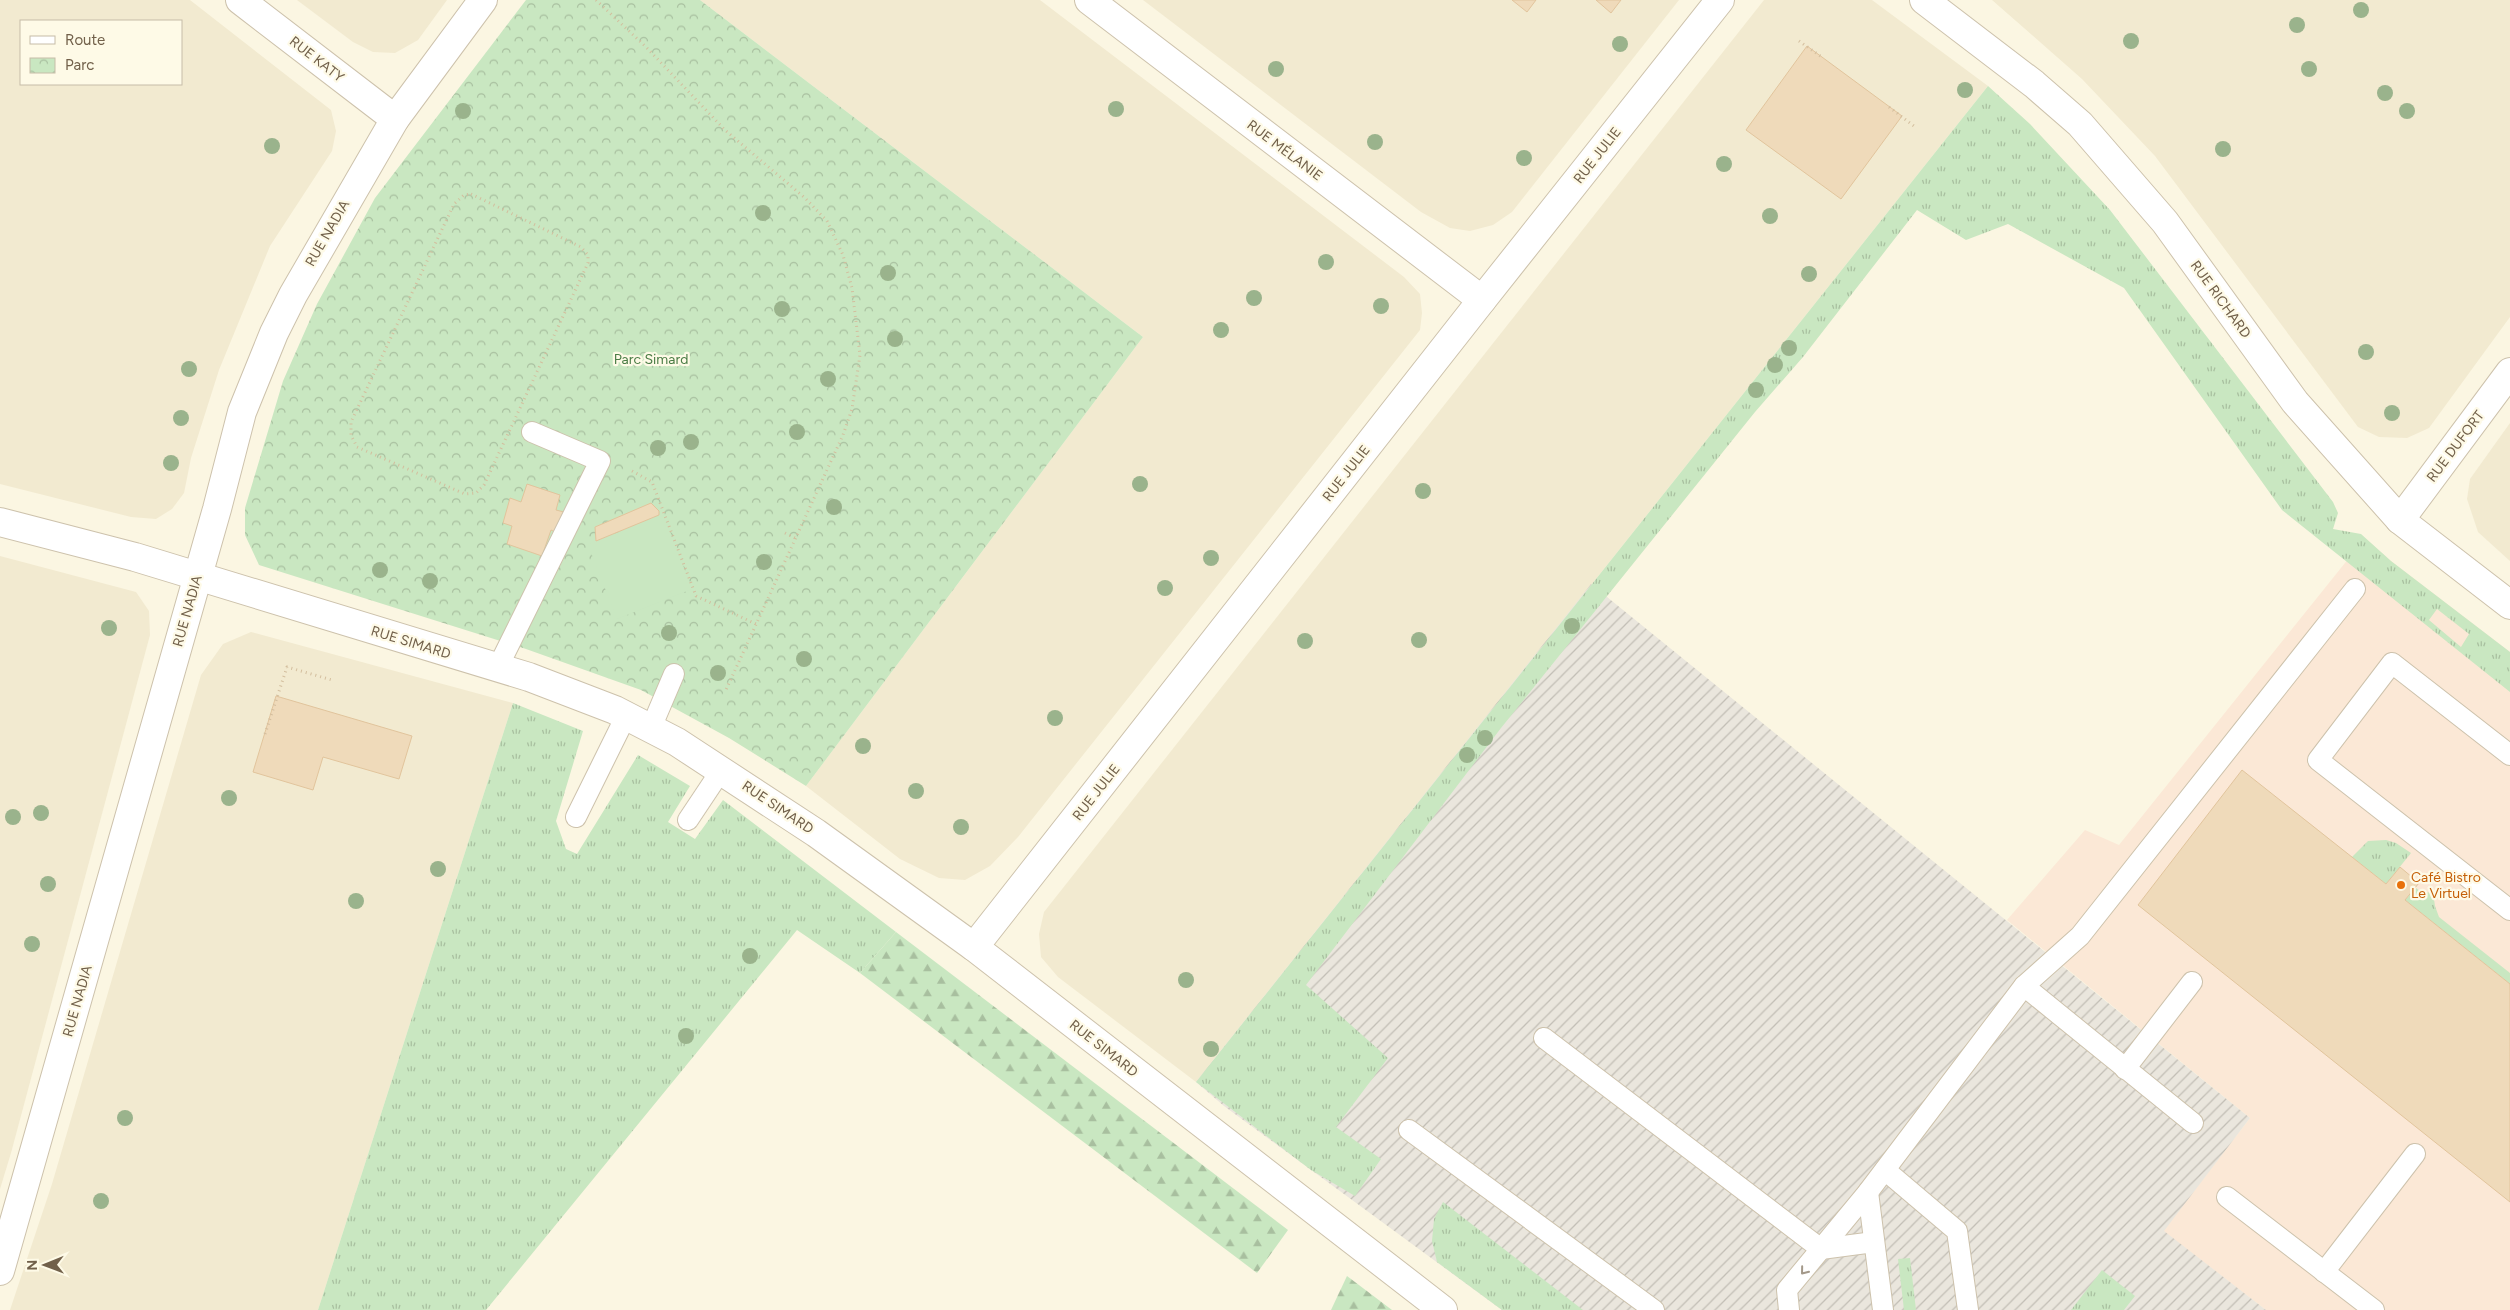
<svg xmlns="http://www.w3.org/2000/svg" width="2510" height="1310" viewBox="0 0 2510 1310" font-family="Figtree,sans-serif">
	<defs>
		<pattern id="industrial-furrows" width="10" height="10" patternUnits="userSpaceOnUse" patternTransform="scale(1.25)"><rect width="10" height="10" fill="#eae6dd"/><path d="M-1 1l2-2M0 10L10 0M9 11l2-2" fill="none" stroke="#c2beb5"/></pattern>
		<pattern id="grass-tufts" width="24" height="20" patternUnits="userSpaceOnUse" patternTransform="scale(1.25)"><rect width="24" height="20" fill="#c9e7c1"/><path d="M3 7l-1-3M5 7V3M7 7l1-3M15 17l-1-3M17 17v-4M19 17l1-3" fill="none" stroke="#a8bf9f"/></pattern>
		<pattern id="forest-firs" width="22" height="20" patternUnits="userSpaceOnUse" patternTransform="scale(1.25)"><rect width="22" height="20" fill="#c9e7c1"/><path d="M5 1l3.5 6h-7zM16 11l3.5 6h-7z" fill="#a8bf9f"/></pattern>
		<pattern id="park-crowns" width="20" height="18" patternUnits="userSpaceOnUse" patternTransform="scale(1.25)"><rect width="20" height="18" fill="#c9e7c1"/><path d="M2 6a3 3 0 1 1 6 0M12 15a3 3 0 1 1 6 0" fill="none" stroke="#a8bf9f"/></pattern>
	</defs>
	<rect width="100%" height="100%" fill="#fbf6e2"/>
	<g fill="#f2ead0" fill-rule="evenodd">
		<path d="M0,0H190L331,110L336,131L332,151L270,246L219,370L191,458L184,493L172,509L156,519L131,517L0,484ZM21,21H181V84H21Z"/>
		<path d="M297,0H447L418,40L395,53L373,52L353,42Z"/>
		<path d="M700,0H1040L1404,277L1420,294L1422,313L1420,330L1018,837L990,866L965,880L939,878L900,859L806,786L1143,337Z"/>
		<path d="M1143,0H1679L1512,212L1493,225L1470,231L1450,228L1421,212Z"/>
		<path d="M1764,0H1872L1988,86L1196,1082L1058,977L1041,957L1039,934L1044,912Z"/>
		<path d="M1992,0H2510V317L2429,428L2407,438L2379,437L2358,427L2155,156L2082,79Z"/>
		<path d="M2510,423V561L2478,532L2467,499L2470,479Z"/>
		<path d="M0,556L136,592L149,611L150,635L11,1153L0,1189Z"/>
		<path d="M251,632L513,703L318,1310H10L52,1184L201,675L223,644Z"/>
	</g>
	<path fill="#fbe8d6" d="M2365,538L2391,561L2510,652V1310H2266L2163,1231L2250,1118L2007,920L2085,830L2119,845Z"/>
	<path fill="url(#industrial-furrows)" d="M1591,584L2250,1118L2164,1231L2266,1310H1502L1224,1106L1196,1082Z"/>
	<g fill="url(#grass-tufts)" fill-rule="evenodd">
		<path d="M1988,86L2030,124L2110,210L2333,502L2338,513L2333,529L2361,534L2391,561L2510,652V692L2282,510L2124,288L2008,224L1966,240L1917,210L1803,357L1755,412L1501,728L1306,985L1388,1058L1336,1127L1381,1159L1355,1196L1311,1170L1196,1082ZM2437,609L2469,634L2461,647L2429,620Z"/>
		<path d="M513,703L583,731L556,821L566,849L577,854L638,755L690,786L668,822L695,839L723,800L896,932L860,973L797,930L486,1310H318Z"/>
		<path d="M2386,840L2396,843L2411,853L2386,884L2352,857L2368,841Z"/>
		<path d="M2416,888L2422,893L2433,892L2435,906L2439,917L2510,973V984L2405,900Z"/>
		<path d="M1443,1202L1583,1310H1502L1437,1262L1432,1241L1434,1219Z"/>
		<path d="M1910,1258L1916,1310H1904L1898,1259Z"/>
		<path d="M2102,1270L2135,1296L2124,1310H2071Z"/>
	</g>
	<g fill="url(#forest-firs)">
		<path d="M896,932L1288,1230L1257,1273L860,973Z"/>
		<path d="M1347,1276L1392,1310H1331Z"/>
	</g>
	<path fill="url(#park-crowns)" d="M526,0H700L1143,337L806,786L729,738L641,690L526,649L259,565L245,535V508L283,381L317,304L375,198Z"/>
	<path fill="#c9e7c1" d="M663,513L692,589L617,619L588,545Z"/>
	<g fill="#efdaba" stroke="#e1c49c">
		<path d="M1512,0H1536L1527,12Z"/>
		<path d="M1596,0H1621L1611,13Z"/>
		<path d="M1807,46L1902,116L1841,199L1746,130Z"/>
		<path d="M527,484L560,495L556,510L564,512L557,533L551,530L542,556L507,544L512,526L503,523L510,498L521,502Z"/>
		<path d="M651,503L659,511V515L596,541L595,527Z"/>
		<path d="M276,696L412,736L399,779L323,757L313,790L253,772Z"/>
		<path d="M2242,770L2386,884L2400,867L2419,883L2405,900L2510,984V1202L2138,905Z"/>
	</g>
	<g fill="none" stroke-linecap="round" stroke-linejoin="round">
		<g stroke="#cdc2ac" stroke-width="22">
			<g id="lane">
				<path d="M498,667L600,461L532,432"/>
				<path d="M651,728L674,674"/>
				<path d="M2510,755L2392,663L2318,760L2510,910"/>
				<path d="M576,817L626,716"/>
				<path d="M688,820L722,769"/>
				<path d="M1544,1038L1821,1249L1874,1242"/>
				<path d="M2125,1069L2192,982"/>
				<path d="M2193,1123L2024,986L2080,936L2355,589"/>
				<path d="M1409,1130L1654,1310"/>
				<path d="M1885,1170L1957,1231L1968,1310"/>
				<path d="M1868,1192L1883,1310"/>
				<path d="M2227,1197L2374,1310"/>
				<path d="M2324,1272L2415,1154"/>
				<path d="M1789,1310L1787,1290L1868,1192L2024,986"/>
			</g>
		</g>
		<g stroke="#cdc2ac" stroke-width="30">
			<g id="street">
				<path d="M240,0L395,119"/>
				<path d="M1089,0L1482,300"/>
				<path d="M1924,0L2034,84L2080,124L2165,222L2295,402L2400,520L2510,605"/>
				<path d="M2400,520L2510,372"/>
				<path d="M0,522L135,557L529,677L615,710L677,742L816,833L974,947L1443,1310"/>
				<path d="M974,947L1482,300L1720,0"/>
				<path d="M0,1271L217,509L242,412L274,333L293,295L395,119L483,0"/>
			</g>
		</g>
		<g stroke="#d3be9e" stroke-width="3" stroke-dasharray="1 4" stroke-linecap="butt">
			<path d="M596,0L646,47L725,130L805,198L827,221L843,255L852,288L860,355L852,409L843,435L725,692"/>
			<path d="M1799,41L1823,58"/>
			<path d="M1889,107L1914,126"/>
			<path d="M471,194L581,247L588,255V263L484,485L476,493L465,494L357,447L351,435V422L454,204L464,195Z"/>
			<path d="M632,471L652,482L696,596L756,624"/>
			<path d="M785,533L795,538"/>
			<path d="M265,734L287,667L332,680"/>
		</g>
		<use href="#lane" stroke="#fff" stroke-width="20"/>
		<use href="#street" stroke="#fff" stroke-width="28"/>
	</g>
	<g fill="#9ab38c">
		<circle cx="2361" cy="10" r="8"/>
		<circle cx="2297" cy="25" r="8"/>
		<circle cx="2131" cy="41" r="8"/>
		<circle cx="1620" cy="44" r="8"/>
		<circle cx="1276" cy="69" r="8"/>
		<circle cx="2309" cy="69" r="8"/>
		<circle cx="1965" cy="90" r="8"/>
		<circle cx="2385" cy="93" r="8"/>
		<circle cx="1116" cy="109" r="8"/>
		<circle cx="463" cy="111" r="8"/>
		<circle cx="2407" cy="111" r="8"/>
		<circle cx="1375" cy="142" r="8"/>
		<circle cx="272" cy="146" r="8"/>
		<circle cx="2223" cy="149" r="8"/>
		<circle cx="1524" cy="158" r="8"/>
		<circle cx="1724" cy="164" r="8"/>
		<circle cx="763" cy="213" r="8"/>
		<circle cx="1770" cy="216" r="8"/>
		<circle cx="1326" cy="262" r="8"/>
		<circle cx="888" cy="273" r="8"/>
		<circle cx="1809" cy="274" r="8"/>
		<circle cx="1254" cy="298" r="8"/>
		<circle cx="1381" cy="306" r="8"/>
		<circle cx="782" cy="309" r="8"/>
		<circle cx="1221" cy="330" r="8"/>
		<circle cx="895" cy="339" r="8"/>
		<circle cx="1789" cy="348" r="8"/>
		<circle cx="2366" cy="352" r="8"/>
		<circle cx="1775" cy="365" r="8"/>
		<circle cx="189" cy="369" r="8"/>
		<circle cx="828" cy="379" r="8"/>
		<circle cx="1756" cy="390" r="8"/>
		<circle cx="2392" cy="413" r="8"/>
		<circle cx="181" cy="418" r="8"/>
		<circle cx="797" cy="432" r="8"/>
		<circle cx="691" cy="442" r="8"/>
		<circle cx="658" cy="448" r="8"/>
		<circle cx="171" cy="463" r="8"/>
		<circle cx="1140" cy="484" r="8"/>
		<circle cx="1423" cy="491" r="8"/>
		<circle cx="834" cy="507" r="8"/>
		<circle cx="1211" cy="558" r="8"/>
		<circle cx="764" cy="562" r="8"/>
		<circle cx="380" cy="570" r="8"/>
		<circle cx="430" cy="581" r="8"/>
		<circle cx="1165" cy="588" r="8"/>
		<circle cx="1572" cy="626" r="8"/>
		<circle cx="109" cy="628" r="8"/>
		<circle cx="669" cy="633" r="8"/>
		<circle cx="1419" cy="640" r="8"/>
		<circle cx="1305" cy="641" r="8"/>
		<circle cx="804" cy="659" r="8"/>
		<circle cx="718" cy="673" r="8"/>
		<circle cx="1055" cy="718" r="8"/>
		<circle cx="1485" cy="738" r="8"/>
		<circle cx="863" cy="746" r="8"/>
		<circle cx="1467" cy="755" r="8"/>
		<circle cx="916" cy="791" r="8"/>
		<circle cx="229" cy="798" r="8"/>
		<circle cx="41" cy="813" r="8"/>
		<circle cx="13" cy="817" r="8"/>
		<circle cx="961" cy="827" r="8"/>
		<circle cx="438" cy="869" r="8"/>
		<circle cx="48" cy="884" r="8"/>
		<circle cx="356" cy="901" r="8"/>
		<circle cx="32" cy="944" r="8"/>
		<circle cx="750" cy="956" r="8"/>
		<circle cx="1186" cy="980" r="8"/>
		<circle cx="686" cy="1036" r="8"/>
		<circle cx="1211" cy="1049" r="8"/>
		<circle cx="125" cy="1118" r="8"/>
		<circle cx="101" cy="1201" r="8"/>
	</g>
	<defs><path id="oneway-chevron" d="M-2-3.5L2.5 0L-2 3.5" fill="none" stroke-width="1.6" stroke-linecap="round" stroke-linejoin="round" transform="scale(1.25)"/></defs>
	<use stroke="#a39889" href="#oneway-chevron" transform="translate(1804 1271) rotate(129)"/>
	<circle fill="#e8710a" stroke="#fefae7" stroke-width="2" cx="2401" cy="885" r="5"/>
	<g text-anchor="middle" stroke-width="4.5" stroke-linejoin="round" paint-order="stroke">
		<g font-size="14" fill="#71604a" stroke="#fefae7">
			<text transform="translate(317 59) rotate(38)" y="5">RUE KATY</text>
			<text transform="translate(1285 150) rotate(37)" y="5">RUE MÉLANIE</text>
			<text transform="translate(1597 155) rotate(-52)" y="5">RUE JULIE</text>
			<text transform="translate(327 233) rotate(-60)" y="5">RUE NADIA</text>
			<text transform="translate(2221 299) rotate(54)" y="5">RUE RICHARD</text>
			<text transform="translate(2455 446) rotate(-53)" y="5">RUE DUFORT</text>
			<text transform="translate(1346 473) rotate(-52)" y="5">RUE JULIE</text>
			<text transform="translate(187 611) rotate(-74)" y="5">RUE NADIA</text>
			<text transform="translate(411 642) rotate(17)" y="5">RUE SIMARD</text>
			<text transform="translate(1096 792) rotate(-52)" y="5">RUE JULIE</text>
			<text transform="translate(778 807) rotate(34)" y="5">RUE SIMARD</text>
			<text transform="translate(77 1001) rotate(-74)" y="5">RUE NADIA</text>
			<text transform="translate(1104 1048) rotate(38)" y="5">RUE SIMARD</text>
		</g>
		<g font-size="14" fill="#4a7c45" stroke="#fefae7">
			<text x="651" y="364">Parc Simard</text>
		</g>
		<g font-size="14" fill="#c56008" stroke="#fefae7" text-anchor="start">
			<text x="2411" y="882">Café Bistro<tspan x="2411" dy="16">Le Virtuel</tspan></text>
		</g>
	</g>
	<rect x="20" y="20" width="162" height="65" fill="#fefae7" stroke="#c6bca8"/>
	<rect x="30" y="36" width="25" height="8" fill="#ffffff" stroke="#c6bca8"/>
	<text x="65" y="45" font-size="15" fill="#71604a">Route</text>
	<rect x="30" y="58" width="25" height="15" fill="url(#park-crowns)" stroke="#c6bca8"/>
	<text x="65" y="70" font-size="15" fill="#71604a">Parc</text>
	<g transform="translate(45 1265) rotate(269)" stroke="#fefae7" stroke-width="4" paint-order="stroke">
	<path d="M0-4L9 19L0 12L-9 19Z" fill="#71604a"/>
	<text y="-8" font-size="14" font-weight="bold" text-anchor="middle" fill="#71604a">N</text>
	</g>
</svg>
